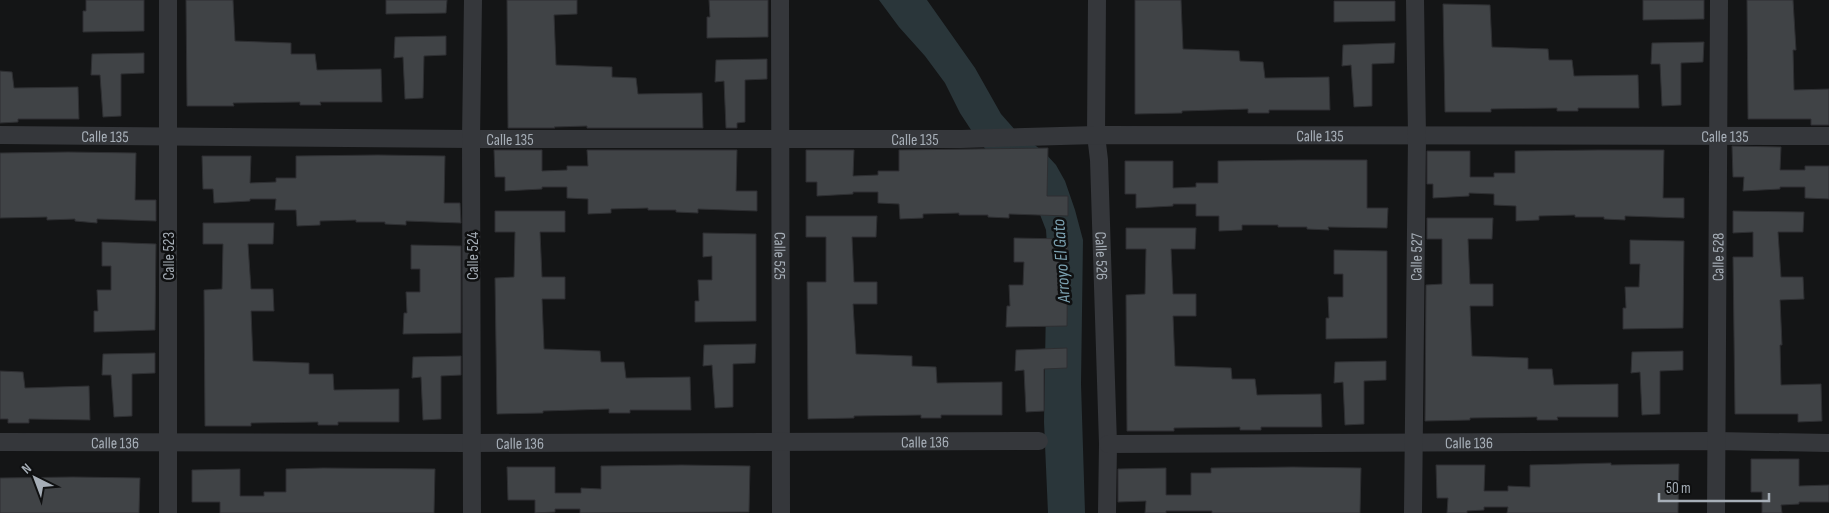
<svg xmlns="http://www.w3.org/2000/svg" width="1829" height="513" viewBox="0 0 1829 513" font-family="'Sofia Sans Condensed',sans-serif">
	<rect width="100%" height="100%" fill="#141516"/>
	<path fill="#2a363a" d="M879,0H927L975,68L1001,114L1016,131L1044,152L1056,165L1065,181L1075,210L1083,240L1081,384L1085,513H1048L1044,422L1047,245L1046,230L1039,212L977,139L960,113L945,83L925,56L899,27Z"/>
	<g fill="#404346" stroke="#2e2f32">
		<path d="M86,0H144V31L83,32V11H86Z"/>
		<path d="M186,0H233L235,41L291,43V54H315L317,70L381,69L382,102H320L321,105H300V102L233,103L234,106H187Z"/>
		<path d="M386,0H447L446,13L386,14Z"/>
		<path d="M507,0H577V14L554,15L556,65L612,67V77L636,78L638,94L702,93L703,128H587V126L554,127L555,128H508Z"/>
		<path d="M709,0H768V37L707,38V17H710Z"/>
		<path d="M1135,0H1181L1183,49L1239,51L1240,61L1263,62L1265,78L1329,77L1330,110H1269V113H1248V109L1182,111V113L1135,114Z"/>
		<path d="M1643,0H1704V19L1643,20Z"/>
		<path d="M1747,0H1793L1796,50H1793L1794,90L1829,89V125H1811V119H1748Z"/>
		<path d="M1334,1H1395V21L1334,22Z"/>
		<path d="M1443,4L1490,5L1492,47L1548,49L1549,60H1572L1574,76L1638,75L1639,108H1578V111H1557V108L1491,109V112H1445Z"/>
		<path d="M446,36V55L424,56L423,98L405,99L403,57L394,58L395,37Z"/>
		<path d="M1704,42L1703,62L1681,63V105L1662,106L1660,64H1651L1652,43Z"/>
		<path d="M1395,43L1394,63L1372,64V106L1354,107L1351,65L1342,66L1343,45Z"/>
		<path d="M144,53V73L121,74V116L103,117L100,75H91L92,54Z"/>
		<path d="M767,59V79L745,80V122L737,123V128H726L724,81L715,82L716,60Z"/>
		<path d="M0,71L12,72L14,88L78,87L79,119H18V122L0,123Z"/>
		<path d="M1732,146L1781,147L1780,170H1805V166H1829V199L1805,198V187H1780V189L1743,191L1744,177H1733Z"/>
		<path d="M1048,148L1047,196H1068V216L1009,214V218L988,217V215H959V213L923,214V218L900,219L899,204L878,203V192H853V194L817,196V182H806V150H854L853,176L878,175V171H899V150Z"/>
		<path d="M494,150H542V171L567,170V166H588L587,150H737L736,191H757V211L698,209V213L676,212V210H648V208L611,209V213L588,214V199L567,198V187H542V189L505,191V177H495Z"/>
		<path d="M1597,150H1664L1663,198H1684V218L1625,216V220L1604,219V217H1575V215L1539,216V220L1516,221V206L1494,205V194L1469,193V196L1433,198V184H1427V151H1470V177H1494V173H1515V151Z"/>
		<path d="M68,152L136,153L135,200H156V221L97,219V223L75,221V219L47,220V217L0,218V153Z"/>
		<path d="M378,155L445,156L444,203H460L461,223L406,221V225L385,224V222H356V220L320,221V225L297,226L296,210H275L276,199H250V201L214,203L213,189H203L202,156H251L250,183L276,182V178H296V156Z"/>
		<path d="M1300,160H1367V208H1388L1387,228L1328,227L1329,230L1307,229V227H1278V225H1242V230L1219,231V216H1196V204H1173V206L1136,208V194H1125V161H1173V188L1196,187V183H1218V161Z"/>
		<path d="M495,211H565V232H540L542,277H565V299H542L544,349L600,351L601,362H624L626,378L690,377L691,410H630V413H609V409L543,411V413L497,414L495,278L514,277L515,232H495Z"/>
		<path d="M1733,211L1804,212L1803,232H1778L1781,277H1803L1804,299L1780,300L1782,345H1780L1781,385L1821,384L1822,421L1798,422V414H1735L1733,257H1753V232L1733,233Z"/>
		<path d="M806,216H877L876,237H852L854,282H877V304H853L856,354L912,356V366L936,367L937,383L1002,382V415H941V418H921V415L854,416V418L808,419L807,282H826V237H806Z"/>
		<path d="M1427,218H1493L1492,239H1468L1470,284H1493V306H1470L1472,356L1528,358V369H1552L1554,385L1618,384V417H1557L1558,420H1537V417L1470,418V420L1425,421L1426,285L1442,284V239H1427Z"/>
		<path d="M203,223H274L273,244H248L251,289H273L274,311H251L253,361L309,363V374H333L334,390L399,389V422H338V425H318V422L251,423V426H205L204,290L222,289L223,244H203Z"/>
		<path d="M1126,228H1196L1195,249H1171L1173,294H1196V316H1173L1175,366L1231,368L1232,379H1255L1257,395L1321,394L1322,427H1261V430H1240V427L1174,428V431H1127L1126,295L1145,294L1146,249H1126Z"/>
		<path d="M703,233L756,234V321L695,322V301H699L698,280H712V256L703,257Z"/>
		<path d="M1014,238L1068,239L1067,326L1006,327L1007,306H1010L1009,285H1023L1024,262H1014Z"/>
		<path d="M1630,240L1684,241L1683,328L1623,329V308H1626L1625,287H1639L1640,264H1630Z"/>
		<path d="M102,242L156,244L155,330L94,332V311H98L97,290H111V266H102Z"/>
		<path d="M411,245L461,246V333L403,334L404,313H407L406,292H420V269H411Z"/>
		<path d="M1334,250L1387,251V338L1326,339V318H1329L1328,297H1343V274H1334Z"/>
		<path d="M756,344L755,363L733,364V407L715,408L712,365L703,366L704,345Z"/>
		<path d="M1067,348V368L1044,369V411L1026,412L1024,370L1015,371L1016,350Z"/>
		<path d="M1683,351V370L1660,371V414L1642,415L1640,372L1631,373L1632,352Z"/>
		<path d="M155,353V373L132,374V416L114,417L111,375H102L103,354Z"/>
		<path d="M461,356V375L441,376V419L423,420L421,377L412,378L413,357Z"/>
		<path d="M1386,361V380L1364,381V424L1345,425L1343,382L1334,383L1335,362Z"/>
		<path d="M0,371L23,372L25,388L89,386L90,420L29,419V423H8V419H0Z"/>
		<path d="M1751,459H1799V486L1829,485V502H1799V504L1781,505L1782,513H1762V492H1751Z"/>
		<path d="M1611,463V465L1679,464L1678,513H1507L1508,507H1484V510L1467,511V513H1447L1448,498H1437L1436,465H1485L1484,491H1508V486L1530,487V465Z"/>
		<path d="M682,465L750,466L749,512L580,513V509H555V512L535,513V500H508L507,467H555V493H581V488L601,489V466Z"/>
		<path d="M1293,467L1361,468L1360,513H1212V511H1166V513H1145L1146,501L1118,502V469L1166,468V495H1191V473H1211V468Z"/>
		<path d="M323,468L435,469L434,513H220V502H192V470L240,469V496H264V492H286V469Z"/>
		<path d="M73,477L140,478L139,513H0V478Z"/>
	</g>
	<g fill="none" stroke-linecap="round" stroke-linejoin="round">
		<g stroke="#35373b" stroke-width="18">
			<path id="s1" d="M780,0L781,513"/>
			<path id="s2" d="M1097,0L1096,135L1099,160L1108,444L1107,513"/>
			<path id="s3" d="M0,135L471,139H961L1096,135L1829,136"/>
			<path id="s4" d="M0,442L473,443L1039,441"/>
			<path id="s5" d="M1108,444L1716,441L1829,443"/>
			<path d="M168,513V0"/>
			<path d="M472,513L471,139L473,0"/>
			<path id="s6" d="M1413,513L1417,136L1415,0"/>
			<path id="s7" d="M1716,513L1719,0"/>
		</g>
	</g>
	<g text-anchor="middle" stroke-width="5" stroke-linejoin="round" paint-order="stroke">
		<g font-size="16" fill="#a6aeb7" stroke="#0f1011">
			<text dy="6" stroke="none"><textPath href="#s3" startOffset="105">Calle 135</textPath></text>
			<text dy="6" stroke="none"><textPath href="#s3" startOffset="1320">Calle 135</textPath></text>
			<text dy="6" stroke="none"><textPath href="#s3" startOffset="1725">Calle 135</textPath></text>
			<text dy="6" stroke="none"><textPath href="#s3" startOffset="510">Calle 135</textPath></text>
			<text dy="6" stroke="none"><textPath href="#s3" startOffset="915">Calle 135</textPath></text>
			<text transform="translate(168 256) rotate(-90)" y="6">Calle 523</text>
			<text transform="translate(472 256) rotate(-90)" y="6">Calle 524</text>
			<text dy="6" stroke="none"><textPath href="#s2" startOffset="256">Calle 526</textPath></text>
			<text dy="6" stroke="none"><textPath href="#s6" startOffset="256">Calle 527</textPath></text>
			<text dy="6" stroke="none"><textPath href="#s1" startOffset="256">Calle 525</textPath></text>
			<text dy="6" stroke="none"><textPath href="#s7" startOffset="256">Calle 528</textPath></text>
			<text dy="6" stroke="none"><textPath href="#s4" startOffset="925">Calle 136</textPath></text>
			<text dy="6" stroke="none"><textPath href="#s5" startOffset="361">Calle 136</textPath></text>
			<text dy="6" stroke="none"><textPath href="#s4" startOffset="115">Calle 136</textPath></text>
			<text dy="6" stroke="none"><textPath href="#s4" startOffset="520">Calle 136</textPath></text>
		</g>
		<g font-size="18" font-style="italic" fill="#7ca2b2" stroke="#0f1011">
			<text transform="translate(1061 261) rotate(-94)" y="6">Arroyo El Gato</text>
		</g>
	</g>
	<g transform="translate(35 478) rotate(318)" stroke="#0f1011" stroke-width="4" paint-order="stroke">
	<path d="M0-4L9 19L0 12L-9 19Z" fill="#a6aeb7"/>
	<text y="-8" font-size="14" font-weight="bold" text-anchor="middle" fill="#a6aeb7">N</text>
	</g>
	<path d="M1659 493v8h110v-8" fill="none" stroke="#a6aeb7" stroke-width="2.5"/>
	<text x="1666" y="493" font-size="15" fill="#a6aeb7" stroke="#0f1011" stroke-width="4" paint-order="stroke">50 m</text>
</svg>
